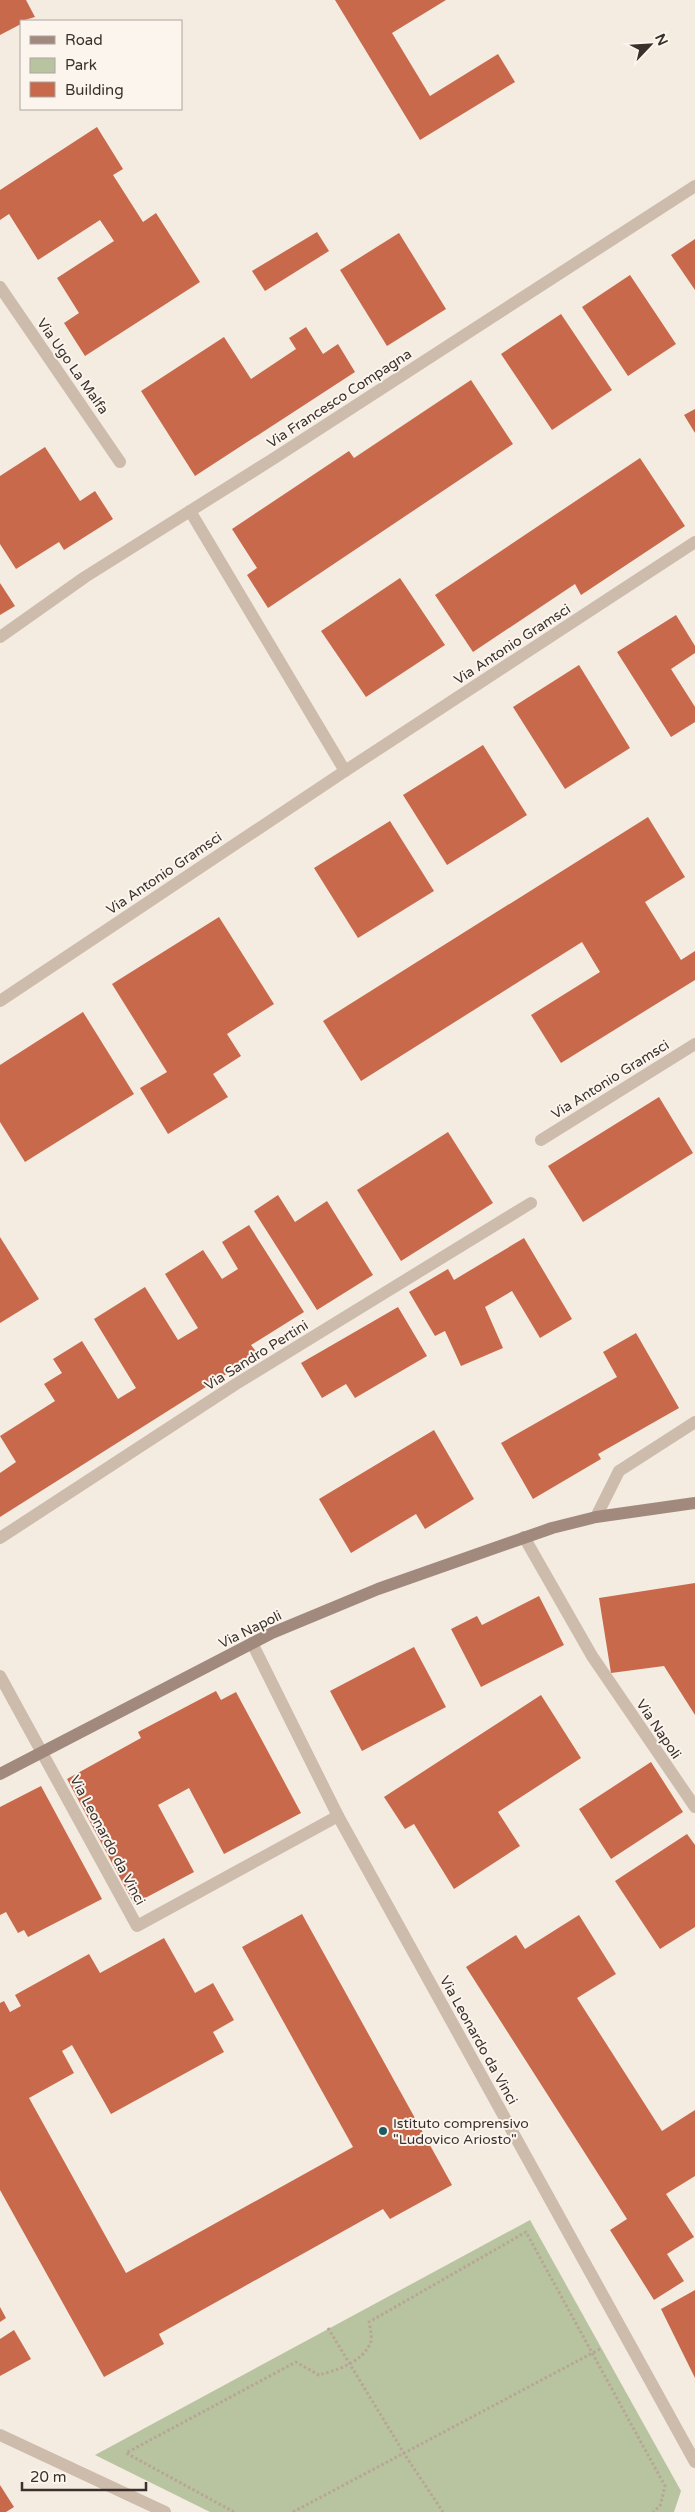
<svg xmlns="http://www.w3.org/2000/svg" width="695" height="2512" viewBox="0 0 695 2512" font-family="'Varela Round',sans-serif">
	<rect width="100%" height="100%" fill="#f4ebe1"/>
	<path fill="#b8c4a0" d="M530,2220L681,2491L674,2512H210L95,2455Z"/>
	<g fill="#c8694b">
		<path d="M0,0H26L35,17L21,21V24L0,35Z"/>
		<path d="M335,0H446L392,33L430,96L498,54L515,82L420,140Z"/>
		<path d="M97,127L123,169L113,175L143,222L156,213L200,282L85,356L64,323L79,313L57,278L114,241L100,220L38,260L9,214L0,220V190Z"/>
		<path d="M317,232L329,251L265,291L252,271Z"/>
		<path d="M399,233L446,309L387,346L340,270Z"/>
		<path d="M695,239V290L671,255Z"/>
		<path d="M630,275L676,344L628,376L582,307Z"/>
		<path d="M561,314L612,390L552,430L501,354Z"/>
		<path d="M306,327L323,354L338,344L355,372L195,476L141,391L224,337L251,379L296,349L289,338Z"/>
		<path d="M471,380L513,444L268,608L247,575L257,568L232,529L349,451L354,458Z"/>
		<path d="M695,409V433L684,415Z"/>
		<path d="M45,447L80,501L95,491L113,519L64,550L59,542L16,569L0,544V476Z"/>
		<path d="M640,458L685,526L581,595L575,584L473,652L435,595Z"/>
		<path d="M400,578L445,645L366,697L321,631Z"/>
		<path d="M0,583L15,606L0,615Z"/>
		<path d="M676,615L695,646V653L671,669L695,707V722L671,737L617,652Z"/>
		<path d="M579,665L630,748L565,789L513,707Z"/>
		<path d="M483,745L527,815L447,865L403,795Z"/>
		<path d="M648,817L685,877L645,902L681,960L695,951V980L561,1063L531,1015L600,972L582,942L361,1081L323,1021Z"/>
		<path d="M390,821L434,891L358,938L314,868Z"/>
		<path d="M219,917L274,1004L227,1034L241,1056L213,1074L228,1097L168,1134L140,1088L167,1072L112,984Z"/>
		<path d="M83,1012L134,1094L25,1162L0,1122V1065Z"/>
		<path d="M659,1097L693,1153L583,1222L548,1166Z"/>
		<path d="M448,1132L493,1203L401,1261L357,1190Z"/>
		<path d="M278,1195L295,1222L327,1201L373,1275L317,1310L254,1211Z"/>
		<path d="M249,1225L304,1312L251,1345L258,1354L0,1517V1473L16,1462L0,1436L55,1401L44,1384L62,1373L53,1359L82,1341L118,1399L136,1388L94,1319L145,1287L178,1340L198,1328L165,1274L203,1250L222,1279L238,1269L222,1242Z"/>
		<path d="M0,1237L39,1299L0,1323Z"/>
		<path d="M524,1238L572,1319L540,1338L512,1291L485,1307L503,1348L461,1366L445,1331L435,1336L409,1292L448,1269L454,1280Z"/>
		<path d="M398,1307L427,1356L355,1398L346,1384L322,1398L301,1363Z"/>
		<path d="M636,1333L679,1408L598,1454L601,1459L533,1499L501,1443L617,1377L603,1352Z"/>
		<path d="M434,1430L474,1499L425,1529L416,1514L351,1553L319,1499Z"/>
		<path d="M695,1583V1715L664,1666L611,1673L599,1598Z"/>
		<path d="M539,1596L564,1645L481,1687L451,1629L477,1616L482,1625Z"/>
		<path d="M414,1647L446,1707L362,1751L330,1691Z"/>
		<path d="M216,1691L221,1700L236,1692L301,1813L224,1854L189,1788L158,1805L194,1872L134,1904L67,1779L141,1738L138,1732Z"/>
		<path d="M541,1695L581,1758L498,1812L520,1846L454,1889L414,1824L405,1829L384,1797Z"/>
		<path d="M651,1762L683,1812L611,1859L579,1809Z"/>
		<path d="M41,1786L102,1899L28,1937L24,1930L18,1933L6,1912L0,1915V1807Z"/>
		<path d="M687,1834L695,1845V1927L660,1949L615,1881Z"/>
		<path d="M302,1914L452,2185L390,2219L383,2209L159,2334L164,2344L104,2377L0,2190V2003L4,2001L10,2012L21,2006L15,1995L89,1954L100,1973L164,1938L195,1993L213,1983L234,2020L213,2032L224,2052L111,2114L72,2045L62,2051L74,2073L29,2098L126,2273L353,2147L242,1947Z"/>
		<path d="M579,1915L616,1974L577,1998L662,2131L695,2110V2176L666,2194L694,2237L667,2254L684,2281L654,2300L610,2230L627,2219L466,1967L516,1935L525,1949Z"/>
		<path d="M695,2290V2378L661,2309Z"/>
		<path d="M0,2307L6,2318L0,2322Z"/>
		<path d="M14,2330L31,2359L0,2376V2339Z"/>
		<path d="M0,2485L14,2507L6,2512H0Z"/>
	</g>
	<g fill="none" stroke-linecap="round" stroke-linejoin="round">
		<g stroke="#b9a596" stroke-width="3" stroke-dasharray="2.5 2.5" stroke-linecap="butt">
			<path d="M328,2328L405,2455L443,2512"/>
			<path d="M234,2512L126,2453L296,2362L319,2375C337,2370 364,2362 371,2341C372,2336 370,2327 369,2322L526,2232L665,2486L660,2506L653,2512"/>
			<path d="M293,2512L600,2349"/>
		</g>
		<g stroke="#cdbbac" stroke-width="12">
			<path d="M0,287L120,462"/>
			<path d="M190,511L345,771"/>
			<path d="M0,637L85,577L276,457L695,186"/>
			<path d="M0,1001L345,771L695,542"/>
			<path d="M541,1140L695,1044"/>
			<path d="M596,1517L619,1471L695,1422"/>
			<path d="M524,1537L592,1656L695,1807"/>
			<path d="M0,1538L236,1384L531,1203"/>
			<path d="M252,1643L338,1816L695,2462"/>
			<path d="M0,1676L137,1926L338,1816"/>
			<path d="M0,2435L165,2512"/>
		</g>
		<path stroke="#a18a7d" stroke-width="12" d="M0,1774L272,1633L378,1589L552,1528L596,1517L695,1503"/>
	</g>
	<circle fill="#1f5a5e" stroke="#fbf5ee" stroke-width="2" cx="383" cy="2131" r="5"/>
	<g text-anchor="middle" stroke-width="4" stroke-linejoin="round" paint-order="stroke">
		<g font-size="14" fill="#3b302b" stroke="#fbf5ee">
			<text transform="translate(73 366) rotate(55)" y="5">Via Ugo La Malfa</text>
			<text transform="translate(339 398) rotate(-33)" y="5">Via Francesco Compagna</text>
			<text transform="translate(512 644) rotate(-33)" y="5">Via Antonio Gramsci</text>
			<text transform="translate(164 873) rotate(-34)" y="5">Via Antonio Gramsci</text>
			<text transform="translate(610 1079) rotate(-32)" y="5">Via Antonio Gramsci</text>
			<text transform="translate(256 1355) rotate(-32)" y="5">Via Sandro Pertini</text>
			<text transform="translate(250 1629) rotate(-26)" y="5">Via Napoli</text>
			<text transform="translate(659 1729) rotate(56)" y="5">Via Napoli</text>
			<text transform="translate(108 1840) rotate(62)" y="5">Via Leonardo da Vinci</text>
			<text transform="translate(479 2040) rotate(61)" y="5">Via Leonardo da Vinci</text>
		</g>
		<g font-size="14" fill="#3b302b" stroke="#fbf5ee" text-anchor="start">
			<text x="393" y="2128">Istituto comprensivo<tspan x="393" dy="16">"Ludovico Ariosto"</tspan></text>
		</g>
	</g>
	<rect x="20" y="20" width="162" height="90" fill="#fbf5ee" stroke="#aea6a0"/>
	<rect x="30" y="36" width="25" height="8" fill="#a18a7d" stroke="#aea6a0"/>
	<text x="65" y="45" font-size="15" fill="#3b302b">Road</text>
	<rect x="30" y="58" width="25" height="15" fill="#b8c4a0" stroke="#aea6a0"/>
	<text x="65" y="70" font-size="15" fill="#3b302b">Park</text>
	<rect x="30" y="82" width="25" height="15" fill="#c8694b" stroke="#aea6a0"/>
	<text x="65" y="95" font-size="15" fill="#3b302b">Building</text>
	<g transform="translate(650 45) rotate(65)" stroke="#fbf5ee" stroke-width="4" paint-order="stroke">
	<path d="M0-4L9 19L0 12L-9 19Z" fill="#3b302b"/>
	<text y="-8" font-size="14" font-weight="bold" text-anchor="middle" fill="#3b302b">N</text>
	</g>
	<path d="M22 2482v8h124v-8" fill="none" stroke="#3b302b" stroke-width="2.5"/>
	<text x="30" y="2482" font-size="15" fill="#3b302b" stroke="#fbf5ee" stroke-width="4" paint-order="stroke">20 m</text>
</svg>
